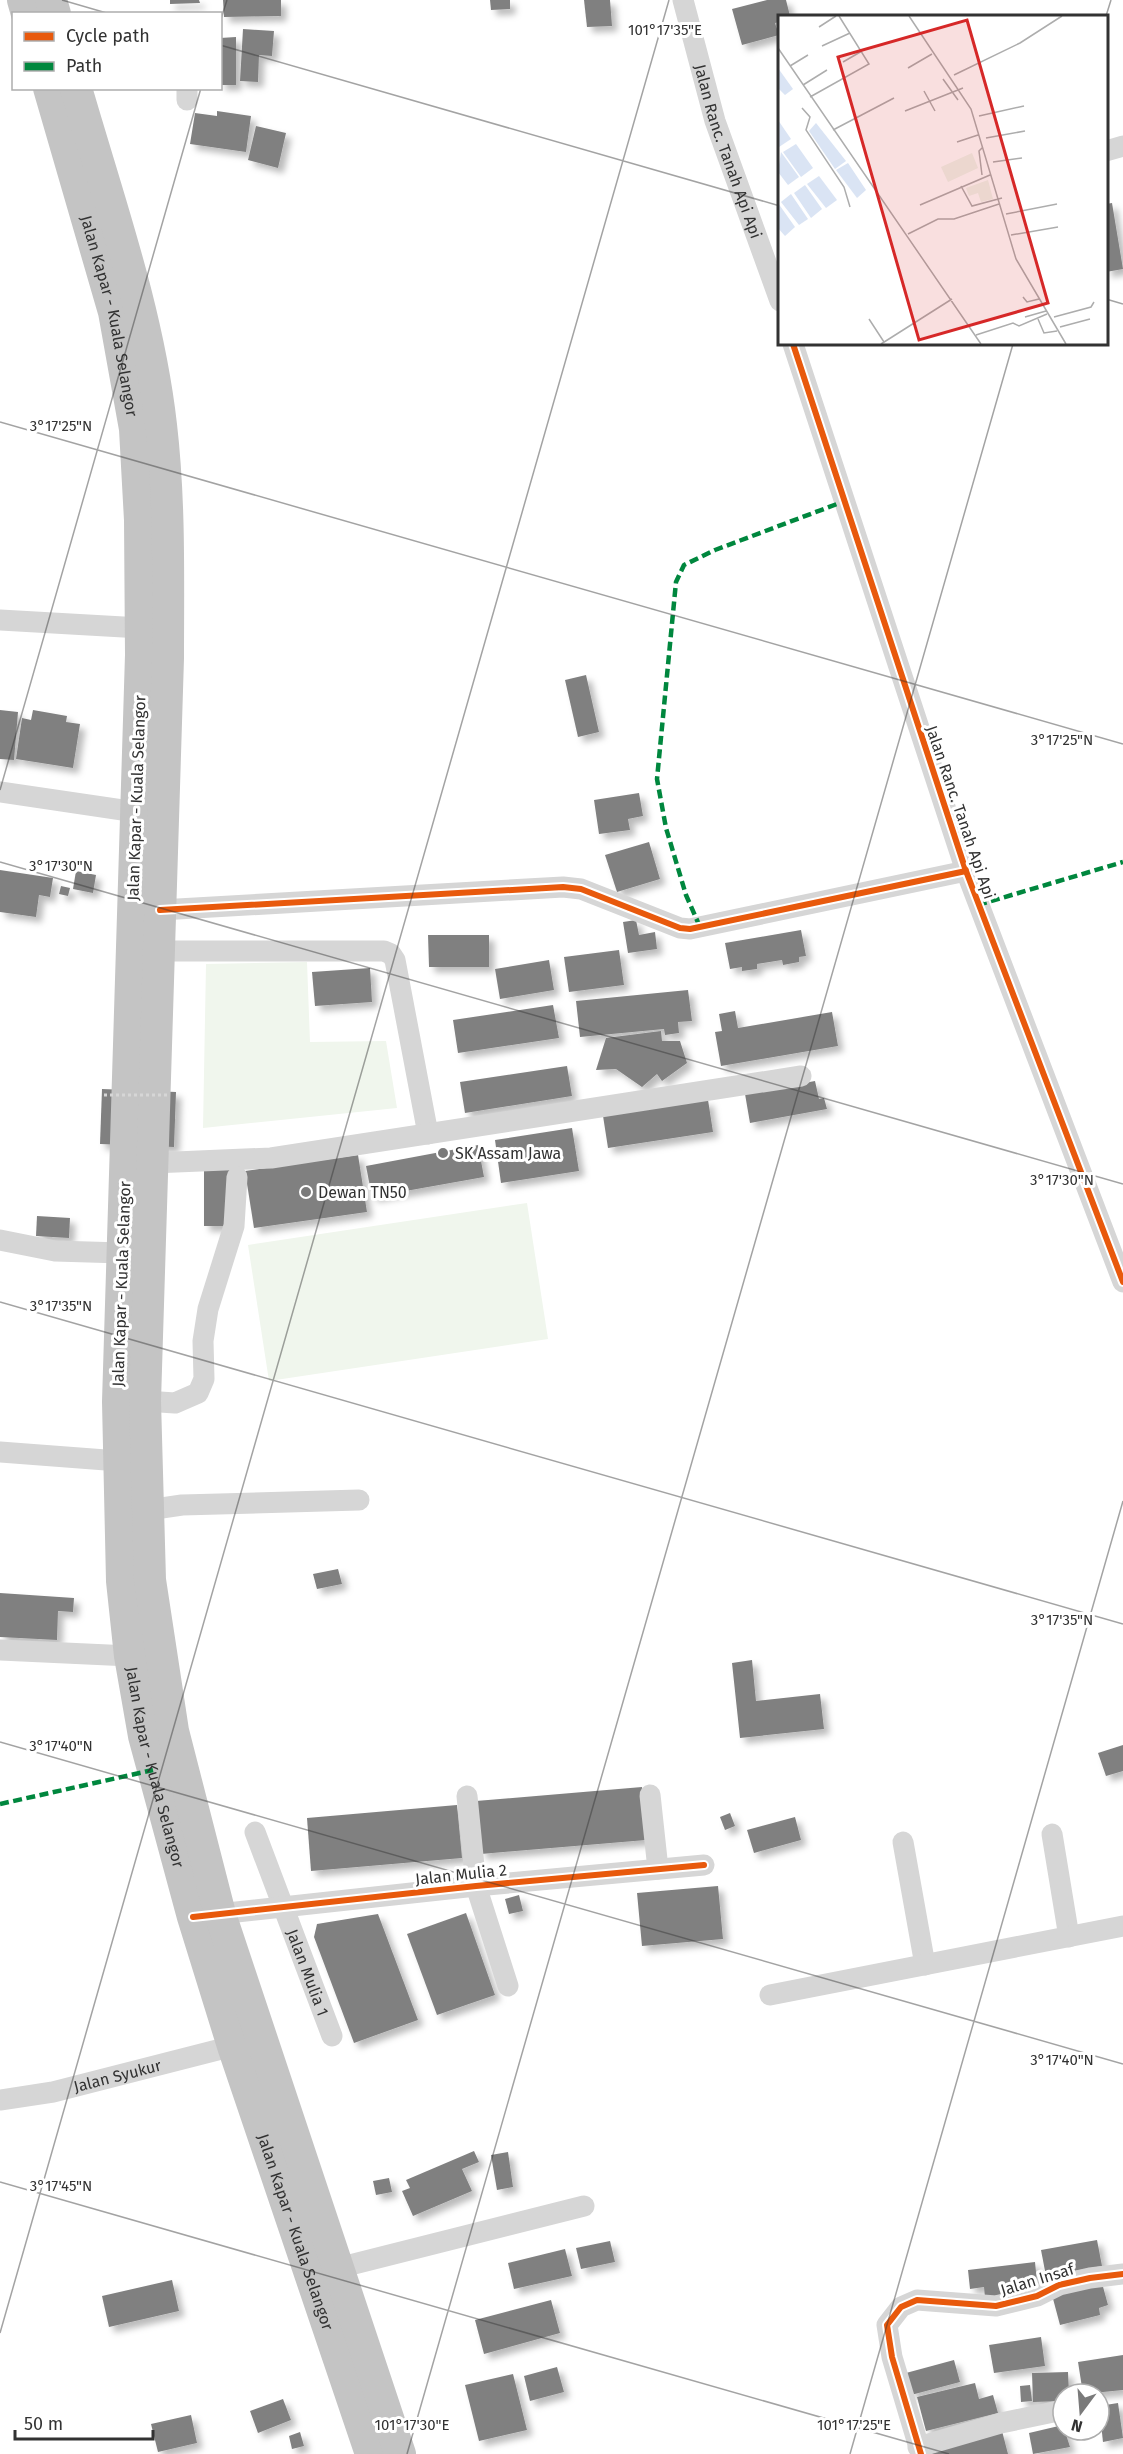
<svg xmlns="http://www.w3.org/2000/svg" width="1123" height="2454" viewBox="0 0 1123 2454" font-family="'Fira Sans',sans-serif">
	<defs>
		<filter id="shadow"><feDropShadow dx="5.5" dy="5.5" stdDeviation="3" flood-color="#0004"/></filter>
	</defs>
	<rect width="100%" height="100%" fill="#fff"/>
	<g fill="#f0f6ed">
		<path d="M307,962L310,1042L386,1041L397,1108L203,1128L206,964Z"/>
		<path d="M527,1203L548,1339L269,1381L248,1245Z"/>
	</g>
	<g fill="#808080" filter="url(#shadow)">
		<path d="M170,0H199L200,3L170,4Z"/>
		<path d="M223,0H281V16L224,17Z"/>
		<path d="M490,0H510V9L491,10Z"/>
		<path d="M584,0H610L612,26L587,27Z"/>
		<path d="M767,0H786L790,16H780V22L775,23L779,35L742,45L732,9Z"/>
		<path d="M243,29L274,31L272,56L259,55L258,82L240,81Z"/>
		<path d="M236,37V85H220V38Z"/>
		<path d="M217,111L251,116L246,152L190,144L195,113L217,116Z"/>
		<path d="M256,126L286,133L278,168L248,160Z"/>
		<path d="M1112,203L1123,269L1106,272V204Z"/>
		<path d="M586,675L599,732L578,737L565,680Z"/>
		<path d="M0,710L18,712L14,760L0,759Z"/>
		<path d="M33,710L67,716L66,722L80,724L73,768L16,759L22,718L31,720Z"/>
		<path d="M639,793L643,816L628,819L630,830L599,834L594,800Z"/>
		<path d="M649,842L660,879L617,892L605,855Z"/>
		<path d="M0,870L53,878L50,897L39,895L36,917L0,912Z"/>
		<path d="M76,871L96,875L93,893L73,889Z"/>
		<path d="M61,886L70,888L68,896L59,894Z"/>
		<path d="M636,920L639,935L655,932L657,949L628,953L623,922Z"/>
		<path d="M801,930L806,956L799,957V962L783,965L782,960L757,964V969L742,971V967L730,969L725,943Z"/>
		<path d="M428,935H489V967H429Z"/>
		<path d="M619,950L624,985L569,992L564,957Z"/>
		<path d="M549,960L554,990L500,999L495,969Z"/>
		<path d="M370,968L372,1002L315,1006L312,972Z"/>
		<path d="M688,990L692,1021L678,1022L679,1033L665,1035L664,1029L580,1037L576,1001Z"/>
		<path d="M553,1005L559,1038L458,1053L453,1020Z"/>
		<path d="M735,1011L738,1028L832,1012L838,1046L721,1066L715,1032L722,1031L719,1014Z"/>
		<path d="M661,1031L662,1041H680L687,1063L662,1081L657,1074L642,1087L616,1069L596,1070L606,1038Z"/>
		<path d="M567,1066L572,1096L465,1113L460,1082Z"/>
		<path d="M815,1081L819,1099L824,1098L827,1109L750,1123L745,1094Z"/>
		<path d="M102,1089L176,1092L174,1147L100,1144Z"/>
		<path d="M708,1100L713,1132L608,1148L603,1116Z"/>
		<path d="M572,1128L579,1171L501,1183L495,1140Z"/>
		<path d="M478,1145L484,1177L372,1197L366,1166Z"/>
		<path d="M358,1155L367,1212L254,1228L245,1171Z"/>
		<rect x="204" y="1167" width="26" height="59"/>
		<path d="M37,1216L70,1218L69,1238L36,1236Z"/>
		<path d="M338,1569L342,1584L317,1589L313,1574Z"/>
		<path d="M0,1593L74,1598L73,1612L58,1611L57,1640L0,1637Z"/>
		<path d="M752,1660L756,1701L820,1694L824,1729L740,1738L732,1663Z"/>
		<path d="M1123,1745V1771L1106,1776L1098,1753Z"/>
		<path d="M642,1787L646,1840L481,1854L476,1801Z"/>
		<path d="M457,1805L462,1858L311,1871L307,1818Z"/>
		<path d="M730,1813L735,1826L725,1830L720,1817Z"/>
		<path d="M795,1817L801,1840L754,1853L747,1830Z"/>
		<path d="M718,1886L723,1939L642,1946L637,1893Z"/>
		<path d="M519,1895L523,1911L509,1914L505,1899Z"/>
		<path d="M466,1913L495,1995L437,2015L407,1934Z"/>
		<path d="M378,1914L418,2020L354,2043L314,1937L317,1924Z"/>
		<path d="M474,2151L479,2162L462,2169L472,2191L413,2216L402,2191L410,2188L406,2180Z"/>
		<path d="M508,2152L513,2187L497,2190L491,2155Z"/>
		<path d="M389,2178L392,2192L376,2195L373,2181Z"/>
		<path d="M1097,2240L1102,2266L1046,2276L1041,2250Z"/>
		<path d="M610,2241L615,2262L581,2269L576,2248Z"/>
		<path d="M565,2249L572,2276L514,2289L508,2263Z"/>
		<path d="M1035,2262L1038,2292L985,2298L984,2287L970,2289L968,2270Z"/>
		<path d="M172,2280L179,2311L109,2327L102,2296Z"/>
		<path d="M1102,2283L1108,2305L1099,2308L1100,2315L1060,2325L1052,2295Z"/>
		<path d="M551,2300L560,2333L484,2354L475,2320Z"/>
		<path d="M1041,2337L1045,2366L994,2373L989,2345Z"/>
		<path d="M1123,2355V2390L1083,2394L1078,2362Z"/>
		<path d="M954,2360L960,2382L911,2395L906,2373Z"/>
		<path d="M557,2367L564,2392L530,2401L524,2376Z"/>
		<path d="M1068,2372L1069,2394H1063V2401L1033,2402L1032,2373Z"/>
		<path d="M513,2374L527,2430L479,2441L465,2385Z"/>
		<path d="M975,2383L979,2399L993,2395L998,2413L926,2431L917,2397Z"/>
		<path d="M1030,2385L1032,2401L1021,2402L1020,2386Z"/>
		<path d="M283,2399L291,2420L258,2433L250,2411Z"/>
		<path d="M1118,2403L1123,2438L1103,2442L1099,2406Z"/>
		<path d="M191,2415L197,2443L158,2452L151,2424Z"/>
		<path d="M1063,2425L1070,2447L1033,2454L1029,2433Z"/>
		<path d="M1002,2431L1008,2454H930Z"/>
		<path d="M300,2432L304,2446L292,2449L289,2436Z"/>
	</g>
	<g fill="none" stroke-linecap="round" stroke-linejoin="round">
		<g stroke="#d6d6d6" stroke-width="21">
			<path id="s1" d="M683,0L715,121L780,301"/>
			<path d="M187,100V88"/>
			<path d="M1106,151L1123,146"/>
			<path d="M793,344L966,871L1123,1282"/>
			<path d="M0,620L141,628"/>
			<path d="M0,792L136,812"/>
			<path d="M160,910L563,887L581,889L680,928L690,929L966,871"/>
			<path d="M147,951H384L391,954L395,960L428,1134"/>
			<path d="M152,1163L271,1158L801,1076"/>
			<path d="M0,1240L55,1251L122,1253"/>
			<path d="M145,1401L175,1403L198,1393L204,1379L203,1341L208,1309L234,1226L237,1177"/>
			<path d="M0,1452L119,1461"/>
			<path d="M148,1510L182,1505L359,1500"/>
			<path d="M0,1650L130,1656"/>
			<path d="M650,1795L658,1869"/>
			<path d="M467,1796L476,1886L508,1986"/>
			<path id="s2" d="M255,1832L332,2036"/>
			<path d="M1052,1834L1069,1937"/>
			<path d="M903,1842L925,1965"/>
			<path d="M209,1915L476,1886L704,1865"/>
			<path d="M770,1995L1123,1926"/>
			<path id="s3" d="M0,2100L53,2092L233,2046"/>
			<path d="M338,2268L584,2206"/>
			<path d="M918,2447L1001,2423L1063,2410"/>
			<path d="M921,2454L892,2357L887,2325L901,2307L917,2300L996,2306L1037,2296L1059,2285L1090,2278L1123,2274"/>
		</g>
		<g stroke="#c4c4c4" stroke-width="32">
			<path d="M23,0L27,14"/>
			<path d="M51,0L55,14"/>
			<path id="s4" d="M49,88L114,312L135,429L140,520L141,655L118,1402L122,1581L130,1656L144,1736L193,1917L233,2046L371,2454"/>
			<path d="M76,88C108,199 148,310 161,425C170,502 168,580 168,658L145,1401L150,1580L173,1731L220,1914L400,2454"/>
		</g>
		<path stroke="#d6d6d6" stroke-width="3" stroke-dasharray="3 3" stroke-linecap="butt" d="M104,1095H168"/>
		<g stroke="#00873e" stroke-width="4.5" stroke-dasharray="9 4.5" stroke-linecap="butt">
			<path d="M978,905L1123,862"/>
			<path d="M700,927L686,895L666,828L657,779L676,582L684,565L715,550L845,501"/>
			<path d="M0,1804L153,1770"/>
		</g>
		<g stroke="#fff" stroke-width="10">
			<g id="cycleway">
				<path d="M793,344L966,871L1123,1282"/>
				<path d="M160,910L563,887L581,889L680,928L690,929L966,871"/>
				<path d="M193,1917L476,1886L704,1865"/>
				<path d="M921,2454L892,2357L887,2325L901,2307L917,2300L996,2306L1037,2296L1059,2285L1090,2278L1123,2274"/>
			</g>
		</g>
		<use href="#cycleway" stroke="#e8590c" stroke-width="6"/>
	</g>
	<path fill="none" stroke="#323232" stroke-width="1.5" stroke-opacity="0.45" d="M62,0L110,14M1106,16L1111,0M220,22L227,0M220,45L780,206M1106,299L1123,304M0,422L1123,744M0,790L201,88M0,862L1123,1184M0,1302L1123,1624M0,1742L1123,2064M0,2182L949,2454M0,2333L669,0M407,2454L1013,344M850,2454L1123,1501"/>
	<g fill="#7a7a7a" stroke="#fff" stroke-width="2">
		<circle cx="443" cy="1153" r="6"/>
		<circle cx="306" cy="1192" r="6"/>
	</g>
	<g text-anchor="middle" stroke-width="6" stroke-linejoin="round" paint-order="stroke">
		<g font-size="16" fill="#323232" stroke="#fff">
			<text dy="6" stroke="none"><textPath href="#s1" startOffset="158">Jalan Ranc. Tanah Api Api</textPath></text>
			<text dy="6" stroke="none"><textPath href="#s4" startOffset="236">Jalan Kapar - Kuala Selangor</textPath></text>
			<text transform="translate(136 798) rotate(-88)" y="6">Jalan Kapar - Kuala Selangor</text>
			<text transform="translate(961 812) rotate(71)" y="6">Jalan Ranc. Tanah Api Api</text>
			<text transform="translate(121 1284) rotate(-88)" y="6">Jalan Kapar - Kuala Selangor</text>
			<text dy="6" stroke="none"><textPath href="#s4" startOffset="1694">Jalan Kapar - Kuala Selangor</textPath></text>
			<text transform="translate(461 1874) rotate(-6)" y="6">Jalan Mulia 2</text>
			<text dy="6" stroke="none"><textPath href="#s2" startOffset="150">Jalan Mulia 1</textPath></text>
			<text dy="6" stroke="none"><textPath href="#s3" startOffset="120">Jalan Syukur</textPath></text>
			<text dy="6" stroke="none"><textPath href="#s4" startOffset="2180">Jalan Kapar - Kuala Selangor</textPath></text>
			<text transform="translate(1037 2279) rotate(-17)" y="6">Jalan Insaf</text>
		</g>
		<g font-size="16" fill="#323232" stroke="#fff" text-anchor="start">
			<text x="455" y="1159">SK Assam Jawa</text>
			<text x="318" y="1198">Dewan TN50</text>
		</g>
	</g>
	<g transform="translate(778 15)">
		<rect width="330" height="330" fill="#fff"/>
		<path d="M194,138L200,153L170,167L163,152ZM210,165L215,184L203,187L200,178L191,181L188,173Z" fill="#f0f6ed"/>
		<path d="M0,53L15,74L7,80L0,73ZM0,105L13,124L1,132L0,131ZM38,108L68,146L57,154L31,116ZM18,129L35,153L23,162L5,137ZM3,137L21,162L10,170L0,157ZM70,148L88,175L79,183L58,155ZM41,161L59,185L48,193L29,169ZM27,170L44,194L33,203L16,178ZM13,179L30,204L21,210L3,187ZM0,188L17,212L7,221L0,213Z" fill="#dae4f4"/>
		<path fill="none" stroke="#adadad" stroke-width="1.5" d="M131,1L193,94L238,244L288,329M41,12L58,1M44,31L72,18M0,33L203,329M65,47L84,36M12,51L30,40M130,53L154,39M176,60L242,28L284,1M165,64L180,85M25,70L49,55M146,76L157,96M32,82L91,49L61,1M24,93L32,102L28,115L66,172L72,192M127,96L185,73M201,101L246,91M55,115L116,83M208,123L247,116M179,127L200,120M215,147L244,143M204,160L201,136L205,132M183,171L194,191L224,183M142,190L212,160M228,199L279,189M130,219L160,204H176L221,189M233,220L280,212M245,282L249,287L261,284M247,302L268,296M276,302L313,292L316,287M91,304L106,327M260,304L266,318L279,316M282,312L312,304M198,320L235,308L241,311L269,299M103,329L174,284"/>
		<path fill="#d62828" fill-opacity="0.15" stroke="#d62828" stroke-width="3" d="M189,5L270,288L141,325L60,42Z"/>
		<rect width="330" height="330" fill="none" stroke="#323232" stroke-width="3"/>
	</g>
	<g font-size="15" text-anchor="middle" fill="#323232" stroke="#fff" stroke-width="6" stroke-linejoin="round" paint-order="stroke">
		<text x="665" y="35">101°17'35"E</text>
		<text x="61" y="431">3°17'25"N</text>
		<text x="1062" y="745">3°17'25"N</text>
		<text x="61" y="871">3°17'30"N</text>
		<text x="1062" y="1185">3°17'30"N</text>
		<text x="61" y="1311">3°17'35"N</text>
		<text x="1062" y="1625">3°17'35"N</text>
		<text x="61" y="1751">3°17'40"N</text>
		<text x="1062" y="2065">3°17'40"N</text>
		<text x="61" y="2191">3°17'45"N</text>
		<text x="412" y="2430">101°17'30"E</text>
		<text x="854" y="2430">101°17'25"E</text>
	</g>
	<rect x="12" y="12" width="210" height="78" fill="#ffffff" stroke="#adadad" stroke-width="1.5"/>
	<rect x="24" y="32" width="30" height="9" fill="#e8590c" stroke="#adadad" stroke-width="1.5"/>
	<text x="66" y="42" font-size="18" fill="#323232">Cycle path</text>
	<rect x="24" y="62" width="30" height="9" fill="#00873e" stroke="#adadad" stroke-width="1.5"/>
	<text x="66" y="72" font-size="18" fill="#323232">Path</text>
	<g transform="translate(1081 2412) rotate(196)"><circle r="28" fill="#ffffff" stroke="#adadad" stroke-width="1.5"/>
	<path d="M0-4.5L10 22L0 15L-10 22Z" fill="#7a7a7a"/>
	<text y="-9" font-size="16" font-weight="bold" text-anchor="middle" fill="#323232">N</text>
	</g>
	<path d="M15 2430v9h138v-9" fill="none" stroke="#323232" stroke-width="3"/>
	<text x="24" y="2430" font-size="18" fill="#323232" stroke="#ffffff" stroke-width="4.5" paint-order="stroke">50 m</text>
</svg>
